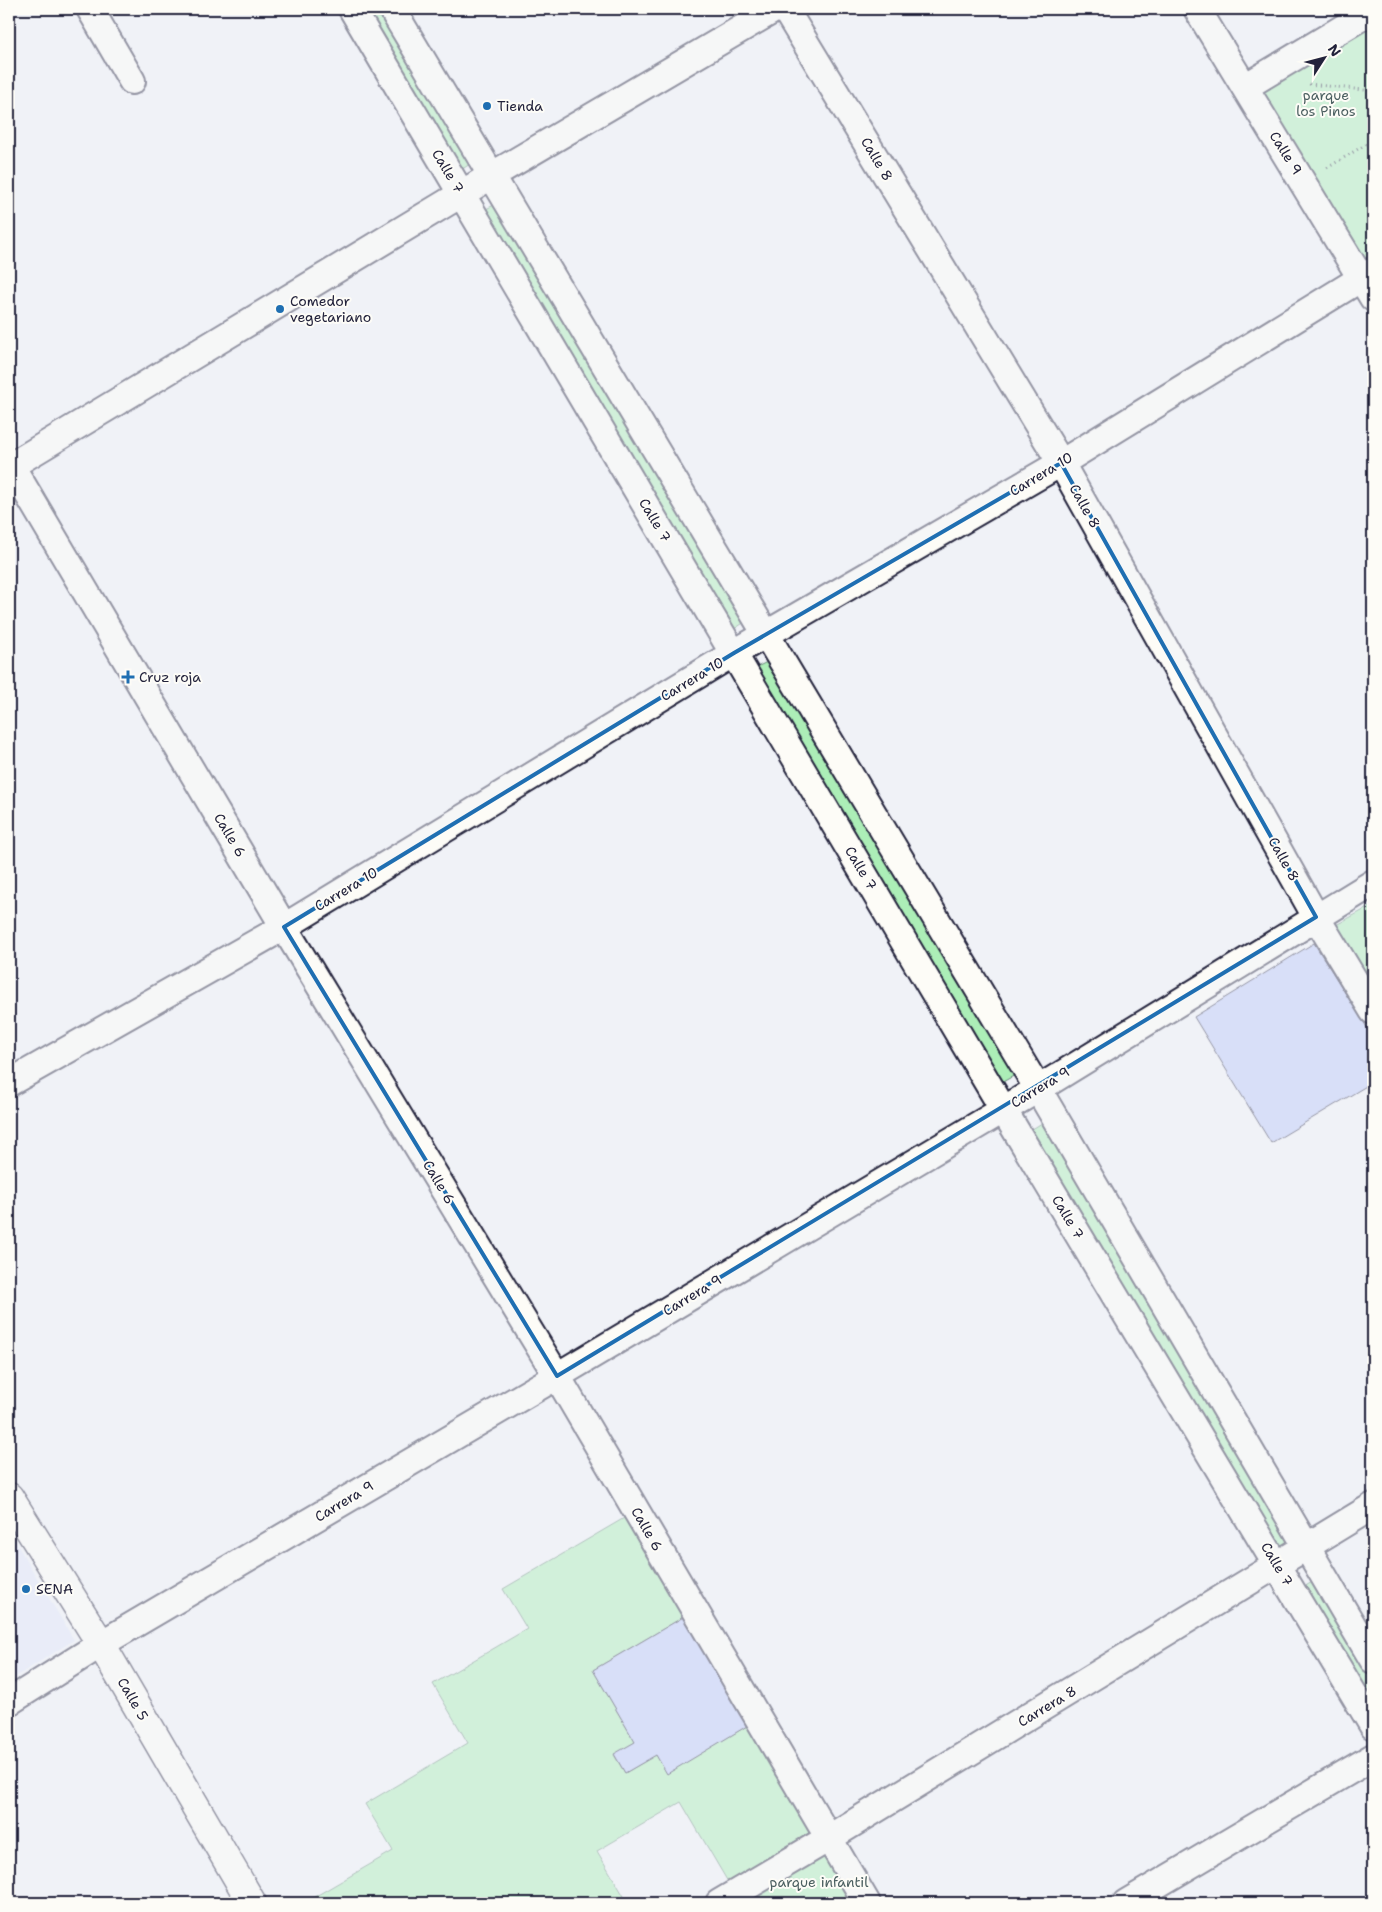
<svg xmlns="http://www.w3.org/2000/svg" width="1382" height="1912" viewBox="0 0 1382 1912" font-family="'Shantell Sans',sans-serif">
	<rect width="100%" height="100%" fill="#f0f2f7"/>
	<filter id="ink" filterUnits="userSpaceOnUse"><feTurbulence type="fractalNoise" baseFrequency=".02" numOctaves="2"/><feDisplacementMap in="SourceGraphic" scale="10" xChannelSelector="R" yChannelSelector="G"/><feConvolveMatrix kernelMatrix="1 2 1 2 8 2 1 2 1" color-interpolation-filters="sRGB"/></filter>
	<g filter="url(#ink)">
		<path fill="#e0e5f8" d="M12,1536L74,1640L9,1681V1537Z"/>
		<g fill="#aceeb7" stroke="#678879">
			<path d="M364,9H380L473,162L461,170Z"/>
			<path d="M1373,19V253L1364,259L1260,88Z"/>
			<path d="M494,205L745,622L731,631L482,211Z"/>
			<path d="M767,662L1017,1074L999,1084L753,669Z"/>
			<path d="M1373,905V988L1336,925Z"/>
			<path d="M1042,1123L1294,1541L1282,1548L1029,1131Z"/>
			<path d="M626,1517L685,1616L593,1670L635,1742L614,1755L625,1773L656,1755L667,1773L747,1726L810,1832L728,1882L681,1802L597,1851L628,1903H304L393,1851L365,1804L468,1743L433,1684L527,1629L503,1589Z"/>
			<path d="M1314,1581L1373,1680V1712L1302,1588Z"/>
			<path d="M827,1853L856,1903H741Z"/>
		</g>
		<g fill="#bbc8f9" stroke="#22223b">
			<path d="M1314,943L1373,1037V1082L1271,1143L1194,1017Z"/>
			<path d="M685,1616L747,1726L667,1774L656,1755L625,1773L614,1754L635,1742L593,1670Z"/>
		</g>
		<g fill="none" stroke-linecap="round" stroke-linejoin="round">
			<g stroke="#22223b" stroke-width="30">
				<g id="minor">
					<path d="M90,9L132,81"/>
					<path d="M352,9L1003,1109L1373,1726"/>
					<path d="M392,9L1038,1089L1373,1660"/>
					<path d="M785,9L1061,463L1316,917L1373,1011"/>
					<path d="M1197,9L1373,298"/>
					<path d="M1245,87L1373,10"/>
					<path d="M9,462L284,927L557,1376L867,1903"/>
					<path d="M9,467L491,176L775,9"/>
					<path d="M9,1083L284,927L734,653L1061,463L1373,271"/>
					<path d="M9,1702L101,1644L557,1376L1038,1089L1373,883"/>
					<path d="M719,1903L829,1838L1373,1506"/>
					<path d="M1126,1903L1373,1757"/>
				</g>
			</g>
			<g stroke="#22223b" stroke-width="31">
				<path id="primary" d="M9,1497L101,1644L252,1903"/>
			</g>
			<g stroke="#22223b" stroke-width="3" stroke-dasharray="1 4" stroke-linecap="butt">
				<path d="M1309,84L1373,91"/>
				<path d="M1327,168L1373,140"/>
			</g>
			<use href="#minor" stroke="#fdfcf7" stroke-width="26"/>
			<use href="#primary" stroke="#fdfcf7" stroke-width="28"/>
		</g>
	</g>
	<path d="M0 0H1382V1912H0ZM1061,463L1316,917L557,1376L284,927L734,653Z" fill="#f0f2f7" fill-opacity=".55" fill-rule="evenodd"/>
	<path fill="none" stroke="#1f6fb2" stroke-width="4" stroke-linejoin="round" d="M1061,463L1316,917L557,1376L284,927L734,653Z"/>
	<g fill="#1f6fb2" stroke="#fdfcf7" stroke-width="2">
		<circle cx="487" cy="106" r="5"/>
		<circle cx="280" cy="309" r="5"/>
		<path d="M125.5 669.5h5v5h5v5h-5v5h-5v-5h-5v-5h5z"/>
		<circle cx="26" cy="1589" r="5"/>
	</g>
	<g text-anchor="middle" stroke-width="4" stroke-linejoin="round" paint-order="stroke">
		<g font-size="14" fill="#4b5f60" stroke="#fdfcf7">
			<text x="1326" y="100">parque<tspan x="1326" dy="16">los Pinos</tspan></text>
			<text x="819" y="1887">parque infantil</text>
		</g>
		<g font-size="14" fill="#22223b" stroke="#fdfcf7" text-anchor="start">
			<text x="497" y="111">Tienda</text>
			<text x="290" y="306">Comedor<tspan x="290" dy="16">vegetariano</tspan></text>
			<text x="139" y="682">Cruz roja</text>
			<text x="36" y="1594">SENA</text>
		</g>
		<g font-size="14" fill="#22223b" stroke="#fdfcf7">
			<text transform="translate(1286 153) rotate(58)" y="5">Calle 9</text>
			<text transform="translate(877 159) rotate(59)" y="5">Calle 8</text>
			<text transform="translate(448 171) rotate(59)" y="5">Calle 7</text>
			<text transform="translate(1041 474) rotate(-31)" y="5">Carrera 10</text>
			<text transform="translate(1085 506) rotate(61)" y="5">Calle 8</text>
			<text transform="translate(655 520) rotate(59)" y="5">Calle 7</text>
			<text transform="translate(692 679) rotate(-31)" y="5">Carrera 10</text>
			<text transform="translate(230 835) rotate(59)" y="5">Calle 6</text>
			<text transform="translate(1284 859) rotate(61)" y="5">Calle 8</text>
			<text transform="translate(861 868) rotate(59)" y="5">Calle 7</text>
			<text transform="translate(346 889) rotate(-31)" y="5">Carrera 10</text>
			<text transform="translate(1040 1087) rotate(-31)" y="5">Carrera 9</text>
			<text transform="translate(439 1182) rotate(59)" y="5">Calle 6</text>
			<text transform="translate(1068 1217) rotate(59)" y="5">Calle 7</text>
			<text transform="translate(692 1295) rotate(-31)" y="5">Carrera 9</text>
			<text transform="translate(344 1501) rotate(-31)" y="5">Carrera 9</text>
			<text transform="translate(647 1529) rotate(60)" y="5">Calle 6</text>
			<text transform="translate(1277 1564) rotate(59)" y="5">Calle 7</text>
			<text transform="translate(133 1699) rotate(60)" y="5">Calle 5</text>
			<text transform="translate(1047 1706) rotate(-31)" y="5">Carrera 8</text>
		</g>
	</g>
	<rect width="1382" height="1912" fill="none" stroke="#fdfcf7" stroke-width="30"/>
	<rect x="15" y="15" width="1352" height="1882" fill="none" stroke="#22223b" stroke-width="2" filter="url(#ink)"/>
	<g transform="translate(1324 58) rotate(54)" stroke="#fdfcf7" stroke-width="4" paint-order="stroke">
	<path d="M0-4L9 19L0 12L-9 19Z" fill="#22223b"/>
	<text y="-8" font-size="14" font-weight="bold" text-anchor="middle" fill="#22223b">N</text>
	</g>
</svg>
